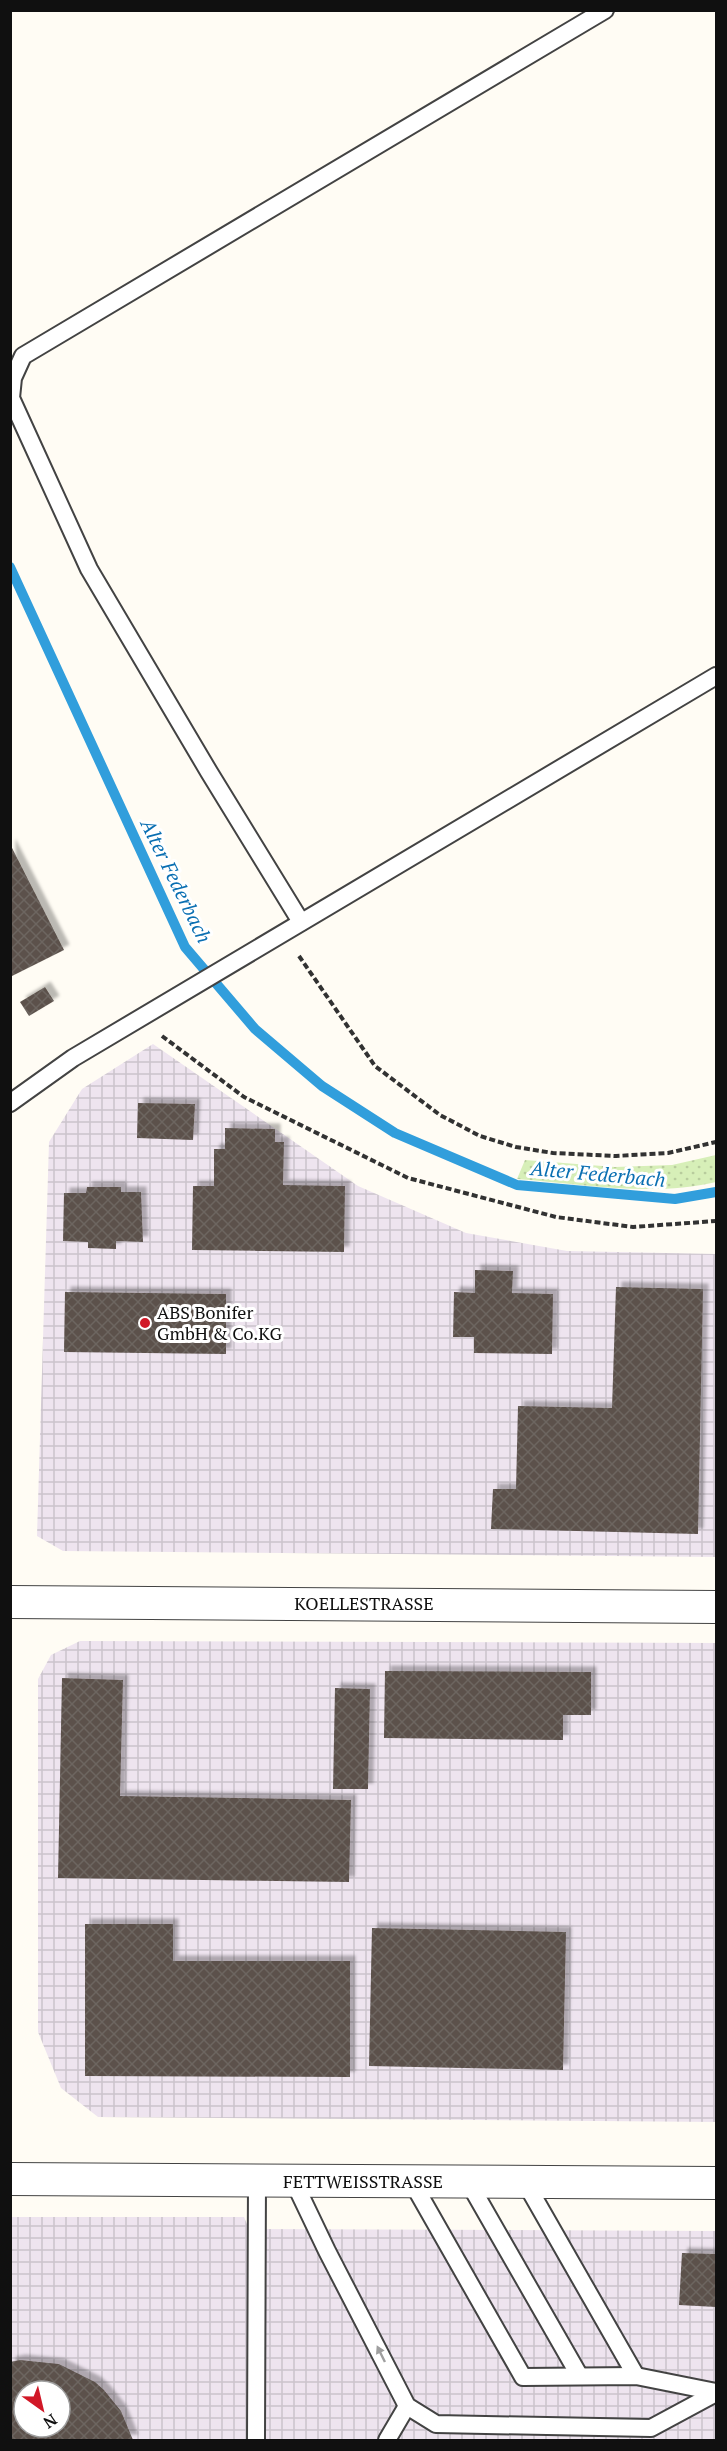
<svg xmlns="http://www.w3.org/2000/svg" width="727" height="2451" viewBox="0 0 727 2451" font-family="'PT Serif',serif">
	<defs>
		<pattern id="industrial-grid" width="8" height="8" patternUnits="userSpaceOnUse" patternTransform="scale(1.5)"><rect width="8" height="8" fill="#eee4ef"/><path d="M0 4h8M4 0v8" fill="none" stroke="#cbc3cc"/></pattern>
		<pattern id="grass-dots" width="8" height="8" patternUnits="userSpaceOnUse" patternTransform="scale(1.5)"><rect width="8" height="8" fill="#d7efb8"/><path d="M2 2h.1M6 6h.1" fill="none" stroke="#b8cc9d" stroke-width="1.8" stroke-linecap="round"/></pattern>
		<pattern id="building-cross-hatch" width="8" height="8" patternUnits="userSpaceOnUse" patternTransform="scale(1.5)"><rect width="8" height="8" fill="#5b514b"/><path d="M0 0l8 8M0 8l8-8" fill="none" stroke="#6d6561"/></pattern>
		<filter id="shadow"><feDropShadow dx="5.5" dy="-5.5" stdDeviation="1.5" flood-color="#0004"/></filter>
	</defs>
	<rect width="100%" height="100%" fill="#fffcf4"/>
	<g fill="url(#industrial-grid)" fill-rule="evenodd">
		<path d="M153,1044L358,1186L466,1233L567,1251L716,1254V1557L63,1551L37,1536L49,1142L82,1089Z"/>
		<path d="M80,1641L716,1643V2122L98,2117L61,2088L38,2032V1679L51,1655Z"/>
		<path d="M11,2217H244L249,2229L716,2231V2440H11ZM24,2391H60V2427H24Z"/>
	</g>
	<path fill="url(#grass-dots)" d="M716,1155V1182C653,1197 582,1184 517,1179L525,1160L615,1167L672,1165Z"/>
	<g fill="none" stroke-linecap="round" stroke-linejoin="round">
		<path stroke="#319edc" stroke-width="10" d="M10,567L185,947L255,1029L322,1086L395,1133L517,1185L675,1199L716,1192"/>
	</g>
	<g fill="url(#building-cross-hatch)" fill-rule="evenodd" filter="url(#shadow)">
		<path d="M10,844L64,950L10,977Z"/>
		<path d="M45,987L54,1001L29,1016L20,1002Z"/>
		<path d="M138,1103L195,1104L193,1140L137,1138Z"/>
		<path d="M225,1128L275,1129V1142H284L283,1185L345,1186L344,1252L192,1250L193,1186H214V1149H225Z"/>
		<path d="M87,1187H121V1192H141L143,1242L116,1241V1249L88,1248V1242L63,1241L64,1193H86Z"/>
		<path d="M475,1270L513,1271L512,1293L553,1294L552,1354L474,1353V1337H453L454,1292L475,1293Z"/>
		<path d="M616,1287L703,1289L698,1534L491,1529L493,1489H516L518,1406L612,1408Z"/>
		<path d="M65,1292L226,1294V1354L64,1352Z"/>
		<path d="M385,1671L591,1672V1715H563V1740L384,1738Z"/>
		<path d="M62,1678L123,1680L120,1796L351,1800L349,1882L58,1878Z"/>
		<path d="M335,1688L370,1689L368,1789H333Z"/>
		<path d="M85,1924H173V1961H350V2077L85,2076Z"/>
		<path d="M372,1928L566,1932L563,2070L369,2066Z"/>
		<path d="M682,2253L716,2254V2307L679,2305Z"/>
		<path d="M20,2360L59,2364L95,2382L104,2390L121,2411L133,2440H10V2362ZM24,2391H60V2427H24Z"/>
	</g>
	<g fill="none" stroke-linecap="round" stroke-linejoin="round">
		<g stroke="#434343" stroke-width="20">
			<g id="service">
				<path d="M301,922L209,772L89,569L11,398L13,378L23,356L605,10"/>
				<path d="M10,1103L73,1058L716,676"/>
				<path d="M294,2182L327,2251L407,2406L436,2424L651,2428L716,2393"/>
				<path d="M412,2182L523,2377L636,2376L716,2392"/>
				<path d="M525,2182L636,2376"/>
				<path d="M469,2183L579,2375"/>
				<path d="M256,2440L257,2181"/>
				<path d="M387,2440L407,2406"/>
			</g>
		</g>
		<g stroke="#434343" stroke-width="34">
			<g id="minor">
				<path d="M10,1602L716,1607"/>
				<path d="M10,2179L716,2183"/>
			</g>
		</g>
		<g stroke="#323232" stroke-width="4" stroke-dasharray="6 3" stroke-linecap="butt">
			<path d="M299,956L375,1066L440,1115L480,1136L516,1147L553,1153L616,1156L668,1153L716,1142"/>
			<path d="M162,1036L244,1097L408,1178L556,1217L633,1227L716,1221"/>
		</g>
		<use href="#service" stroke="#fff" stroke-width="16"/>
		<use href="#minor" stroke="#fff" stroke-width="32"/>
	</g>
	<defs><path id="oneway-solid" d="M-6-.8H1V-3.2L6.5 0L1 3.2V.8H-6Z" transform="scale(1.5)"/></defs>
	<use fill="#9f9f9f" href="#oneway-solid" transform="translate(381 2354) rotate(-116)"/>
	<circle fill="#d11827" stroke="#fff" stroke-width="2" cx="145" cy="1323" r="6"/>
	<g text-anchor="middle" stroke-width="6" stroke-linejoin="round" paint-order="stroke">
		<g font-size="18" fill="#101010" stroke="#fff" text-anchor="start">
			<text x="157" y="1319">ABS Bonifer<tspan x="157" dy="21">GmbH &amp; Co.KG</tspan></text>
		</g>
		<g font-size="18" fill="#101010" stroke="#fff">
			<text x="364" y="1610">KOELLESTRASSE</text>
			<text x="363" y="2188">FETTWEISSTRASSE</text>
		</g>
		<g font-size="20" font-style="italic" fill="#0a6fb2" stroke="#fff">
			<text transform="translate(176 881) rotate(64)" y="7">Alter Federbach</text>
			<text transform="translate(598 1174) rotate(5)" y="7">Alter Federbach</text>
		</g>
	</g>
	<rect width="727" height="2451" fill="none" stroke="#101010" stroke-width="24"/>
	<g transform="translate(42 2409) rotate(146)"><circle r="28" fill="#ffffff" stroke="#9f9f9f" stroke-width="1.5"/>
	<path d="M0-4.5L10 22L0 15L-10 22Z" fill="#d11827"/>
	<text y="-9" font-size="16" font-weight="bold" text-anchor="middle" fill="#101010">N</text>
	</g>
</svg>
